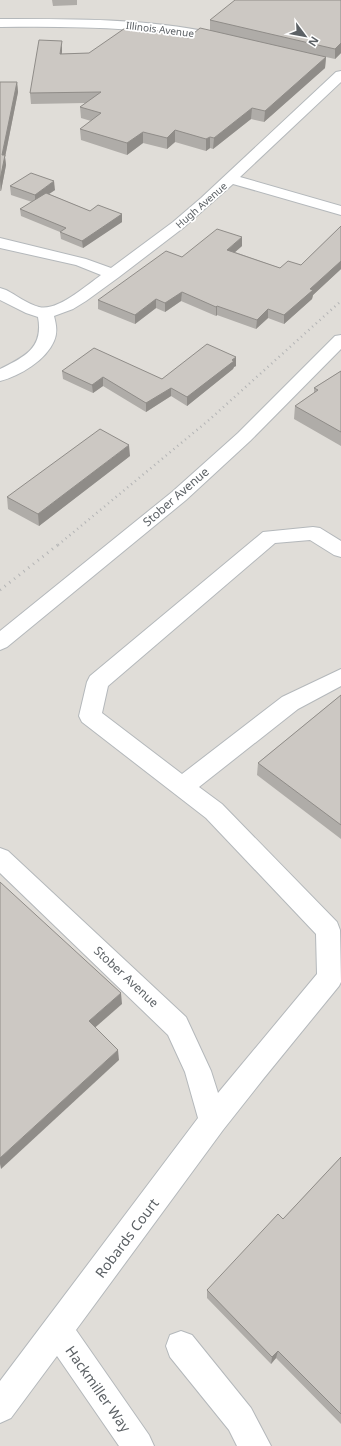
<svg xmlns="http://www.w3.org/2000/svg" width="341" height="1446" viewBox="0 0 341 1446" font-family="'Noto Sans',sans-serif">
	<rect width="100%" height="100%" fill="#efebe4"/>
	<rect fill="#e0ddd8" x="0" y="0" width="341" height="1446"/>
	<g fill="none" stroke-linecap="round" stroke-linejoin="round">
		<g stroke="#b4b8bb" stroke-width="2">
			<g id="minor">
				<path d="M0,19C76,19 153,18 227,36L229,39L227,42L223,43C149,27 75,26 0,27Z"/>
				<path d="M341,71V82L240,177L341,206V215L233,184L183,228L119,277L86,301L73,309L54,316C56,324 58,332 54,341C46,360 20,376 0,381V369C24,357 44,348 38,317L26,313L0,300V288L6,290C16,295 27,304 39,307C57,312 87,285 101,275L76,265L0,248V238L86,259L111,268L173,222L201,198L336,72Z"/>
				<path d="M341,335V349L250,441L186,500L7,647L0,650V631L172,492L238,433L335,336Z"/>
				<path d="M313,527L320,528L341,541V557L334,555L310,540L275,543L108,686L102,713L182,774L282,697L341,669V686L298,709L199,787L222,804L337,922L340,930L341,982L339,986L264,1078L223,1130L76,1330L149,1435L154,1446H119L57,1356L11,1418L0,1423V1381L198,1118L185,1072L168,1035L0,873V848L8,851L186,1017L211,1071L218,1093L317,974L316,934L206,818L82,722L79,716L87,682L90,676L263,532Z"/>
				<path d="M181,1331L192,1335L251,1408L271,1446H237L229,1430L170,1357L166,1346L170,1335Z"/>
			</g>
		</g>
		<use href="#minor" fill="#fff" fill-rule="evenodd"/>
		<path stroke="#b3b4b5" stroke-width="2.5" stroke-dasharray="1 4" stroke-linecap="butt" d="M58,545L209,420L341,301"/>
		<path stroke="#b3b4b5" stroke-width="3" stroke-dasharray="1 5" stroke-linecap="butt" d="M0,590L59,544"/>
	</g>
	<g fill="#afaca8">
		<path d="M52,0H77V5L53,6Z"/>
		<path d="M341,0V53L335,59L326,57L325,68L264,122L251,119L213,149L210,148L206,151L175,142L167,149L143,143L127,155L81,140L80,129L91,121L81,118L80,107L85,103L31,104L30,93L62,52V54L89,53L188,38L210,30V20Z"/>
		<path d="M0,82H17L18,92L5,157L6,165L1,191H0Z"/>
		<path d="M10,186L55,190L49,194L90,211L122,214V222L83,248L61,239L60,232L21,216L20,209L32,202L11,195Z"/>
		<path d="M341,226V269L313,295L312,299L284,324L268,318L256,329L217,315L216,316L181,301L165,312L156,308L135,324L98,309V300L182,257L242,246L235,252L280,268L301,265Z"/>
		<path d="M236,357V366L234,367L233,369L187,406L171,396L146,412L103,386L93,393L63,379L62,371L162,379Z"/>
		<path d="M341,371V446L294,419L295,406L314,393V388Z"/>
		<path d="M130,456L39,526L8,509L7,497Z"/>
		<path d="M341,695V839L257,775L258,763Z"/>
		<path d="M341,1157V1424L276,1358L271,1364L207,1298V1290L283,1219Z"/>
	</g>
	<g fill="#8f8c88">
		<path d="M62,41V52L60,64V54Z"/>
		<path d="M341,43V53L335,59V49Z"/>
		<path d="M326,57L325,68L264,122L265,111Z"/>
		<path d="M17,82L18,92L5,157L6,165L1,191L0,180L2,155Z"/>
		<path d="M252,108L251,119L213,149L214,138Z"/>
		<path d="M175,130V142L167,149V138Z"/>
		<path d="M143,132V143L127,155V143Z"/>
		<path d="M210,137V148L206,151V139Z"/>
		<path d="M54,181L55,190L35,203V195Z"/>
		<path d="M122,214V222L83,248L82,241Z"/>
		<path d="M242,237V246L227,259V250Z"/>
		<path d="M341,261V269L313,295L312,299L284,324V315L310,289Z"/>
		<path d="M182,292L181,301L165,312V303Z"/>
		<path d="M156,299V308L135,324V315Z"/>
		<path d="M217,306V315L216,316V307Z"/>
		<path d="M268,309V318L256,329L257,320Z"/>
		<path d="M236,357V366L234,367L233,369L187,406V397Z"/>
		<path d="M103,377V386L93,393L92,385Z"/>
		<path d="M171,388V396L146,412V403Z"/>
		<path d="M129,445L130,456L39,526L38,514Z"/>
		<path d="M121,993L122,1004L90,1032L89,1021Z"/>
		<path d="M118,1050L119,1060L1,1169L0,1164V1158Z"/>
		<path d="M278,1351L276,1358L271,1364L272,1357Z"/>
	</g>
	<g fill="#ccc8c3" stroke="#8f8c88">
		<path d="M235,0H341V43L335,49L210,20Z"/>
		<path d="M131,24L188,38L200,28L326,57L265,111L252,108L214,138L210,137L206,139L175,130L167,138L143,132L127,143L80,129L101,113L80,107L101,92L30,93L39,40L62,41L60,54L89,53Z"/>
		<path d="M0,82H17L2,155H5L0,180Z"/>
		<path d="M31,173L54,181L35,195L10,186Z"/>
		<path d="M46,193L90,211L98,205L122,214L82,241L60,232L66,228L20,209Z"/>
		<path d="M341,226V261L310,289L313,290L284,315L268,309L257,320L217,306L216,307L182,292L165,303L156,299L135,315L98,300L166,251L182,257L217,229L242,237L227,250L280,268L288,261L301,265Z"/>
		<path d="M207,344L236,357L232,360L234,361L187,397L171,388L146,403L103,377L92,385L62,371L94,348L162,379Z"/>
		<path d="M341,371V432L295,406L318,390L314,388Z"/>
		<path d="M100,429L129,445L38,514L7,497Z"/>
		<path d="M341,695V825L258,763Z"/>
		<path d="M0,882L121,993L89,1021L118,1050L0,1158Z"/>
		<path d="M341,1157V1414L278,1351L272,1357L207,1290L278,1214L283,1219Z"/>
	</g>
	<g text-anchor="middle" stroke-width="3.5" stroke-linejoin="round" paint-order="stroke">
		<g font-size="10" fill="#5c6165" stroke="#fff">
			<text transform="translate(160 29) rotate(7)" y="4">Illinois Avenue</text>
			<text transform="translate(201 205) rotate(-41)" y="4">Hugh Avenue</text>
		</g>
		<g font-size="12" fill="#5c6165" stroke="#fff">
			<text transform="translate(176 497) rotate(-41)" y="4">Stober Avenue</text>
			<text transform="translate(126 977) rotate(43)" y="4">Stober Avenue</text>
		</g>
		<g font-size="14" fill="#5c6165" stroke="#fff">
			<text transform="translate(127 1238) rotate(-53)" y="5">Robards Court</text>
			<text transform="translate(98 1389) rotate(55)" y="5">Hackmiller Way</text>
		</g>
	</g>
	<g transform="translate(305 36) rotate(122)" stroke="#ffffff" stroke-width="3" paint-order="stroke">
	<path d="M0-3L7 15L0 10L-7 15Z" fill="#5c6165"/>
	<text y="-6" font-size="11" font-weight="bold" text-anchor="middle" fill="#5c6165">N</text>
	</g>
</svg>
